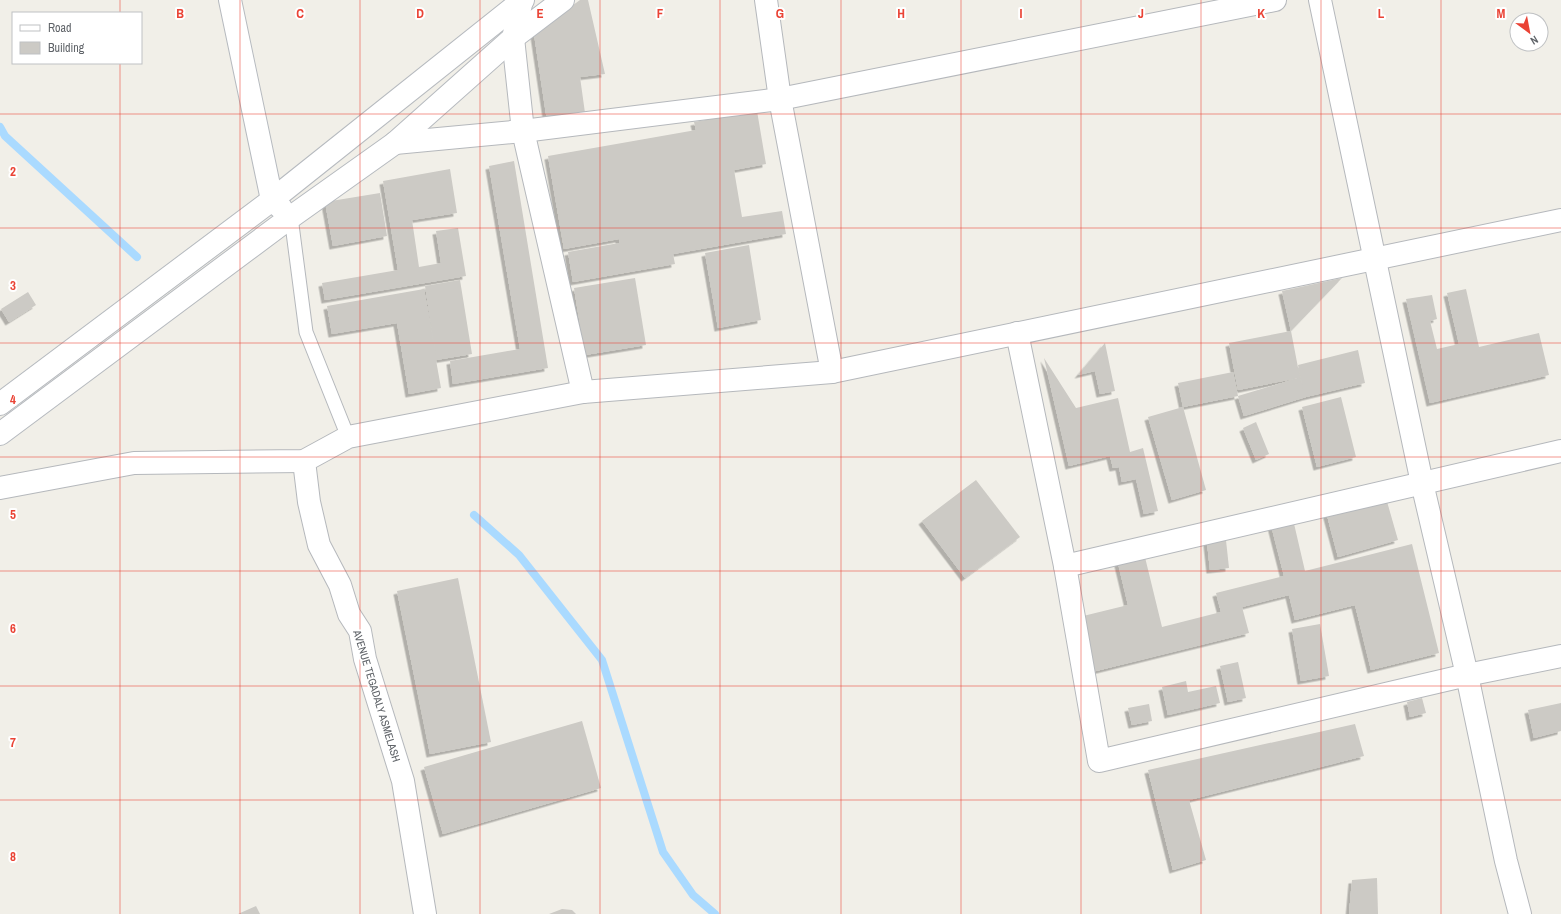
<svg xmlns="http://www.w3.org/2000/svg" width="1561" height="914" viewBox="0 0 1561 914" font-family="'Archivo Narrow',sans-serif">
	<defs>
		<filter id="shadow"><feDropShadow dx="-3.5" dy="3.5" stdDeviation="0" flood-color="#0004"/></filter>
	</defs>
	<rect width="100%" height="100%" fill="#f1efe8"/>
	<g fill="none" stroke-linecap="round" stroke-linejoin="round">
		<g stroke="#aadaff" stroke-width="8">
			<path d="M0,127L5,136L137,257"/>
			<path d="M474,515L519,555L602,660L663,852L693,895L715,914"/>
		</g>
	</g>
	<g fill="#cccac5" filter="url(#shadow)">
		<path d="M580,0H588L605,74L580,77L585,113L547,121L534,34Z"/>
		<path d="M757,111L766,164L734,170L742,217L782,211L786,234L673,254L675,264L573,282L568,252L619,243V239L564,249L548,156L696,130L694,122Z"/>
		<path d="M514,161L548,368L453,384L450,361L520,349L489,166Z"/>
		<path d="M450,169L457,213L412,220L419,267L441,263L436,231L458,228L466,276L325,300L322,283L398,270L383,181Z"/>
		<path d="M380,193L387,236L333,246L325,202Z"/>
		<path d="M749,245L761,320L718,328L705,253Z"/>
		<path d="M635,278L646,345L585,355L574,288Z"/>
		<path d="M1342,278L1291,331L1282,291Z"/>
		<path d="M460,280L472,354L436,360L441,388L409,394L397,323L332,334L327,306L424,289L436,356L425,286Z"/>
		<path d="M1466,289L1479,347L1539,333L1549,375L1430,403L1406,299L1432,295L1437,319L1430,321L1437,349L1459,344L1447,293Z"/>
		<path d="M28,292L36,305L9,322L1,309Z"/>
		<path d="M1291,331L1300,378L1303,389L1298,365L1358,350L1365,383L1306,397L1244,416L1238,396L1298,378L1238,390L1229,343Z"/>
		<path d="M1105,343L1115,391L1100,394L1095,371L1078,375Z"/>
		<path d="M1044,358L1076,408L1118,398L1130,452L1143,448L1158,511L1144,514L1136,479L1122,482L1119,467L1113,468L1110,456L1069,466Z"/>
		<path d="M1233,372L1238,396L1183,407L1178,383Z"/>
		<path d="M1341,397L1356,457L1317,467L1302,407Z"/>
		<path d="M1183,407L1206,490L1172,500L1148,417Z"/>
		<path d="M1256,422L1269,454L1256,460L1243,428Z"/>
		<path d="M976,480L1020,537L965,578L922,521Z"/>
		<path d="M1384,491L1398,540L1338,557L1325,508Z"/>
		<path d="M1292,515L1305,571L1412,544L1439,653L1371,670L1355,605L1295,620L1289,595L1242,607L1249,633L1088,673L1075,618L1128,605L1116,555L1143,549L1162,627L1221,612L1216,593L1284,576L1270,521Z"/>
		<path d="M1225,531L1229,568L1210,570L1206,533Z"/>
		<path d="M458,578L491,742L430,754L397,591Z"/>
		<path d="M1320,624L1329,676L1301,681L1292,629Z"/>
		<path d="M1238,662L1246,698L1228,702L1220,666Z"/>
		<path d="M1186,681L1188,692L1216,686L1220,703L1168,715L1162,687Z"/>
		<path d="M1422,698L1426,713L1410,717L1407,702Z"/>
		<path d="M1561,703V731L1534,738L1528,710Z"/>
		<path d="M1149,704L1152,721L1132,725L1128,708Z"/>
		<path d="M582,721L601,788L443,834L424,767Z"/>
		<path d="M1355,724L1364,756L1189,800L1206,860L1173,870L1148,770Z"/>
		<path d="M1377,878L1378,914H1349L1352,880Z"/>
		<path d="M256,906L260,914H238Z"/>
		<path d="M562,909L572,910L576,914H549Z"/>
	</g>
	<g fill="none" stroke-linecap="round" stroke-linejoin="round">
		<g stroke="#b5b8bc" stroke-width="15">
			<path id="lane" d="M291,217L306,332L348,437"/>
		</g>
		<g stroke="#b5b8bc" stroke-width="24">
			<g id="street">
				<path d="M522,0L513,38L523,131L583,392"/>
				<path d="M766,0L780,99L832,372"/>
				<path d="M1320,0L1422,483L1467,675L1506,861L1520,914"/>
				<path d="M395,143L523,131L780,99L1275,0"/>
				<path d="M1017,333L1065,566L1099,761L1467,675L1561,656"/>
				<path d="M304,461L309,502L319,545L340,585L349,614L360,631L365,659L403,781L425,914"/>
				<path d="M0,488L134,463L304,461L348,437L583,392L832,372L1561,220"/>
				<path d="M1065,566L1561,451"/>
			</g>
		</g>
		<g stroke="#b6babf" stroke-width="24">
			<g id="secondary">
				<path d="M230,0L272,200L281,208"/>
				<path d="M0,404L272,200L523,0"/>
				<path d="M0,434L291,217L395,143L513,38L563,0"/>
			</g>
		</g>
		<use href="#lane" stroke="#fff" stroke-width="13"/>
		<use href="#street" stroke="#fff" stroke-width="22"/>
		<use href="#secondary" stroke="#fff" stroke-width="22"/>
	</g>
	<path fill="none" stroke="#ea4335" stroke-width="1" stroke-opacity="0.55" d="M120,0V13M240,0V914M360,0V914M480,0V914M600,0V914M720,0V914M841,0V914M961,0V914M1081,0V914M1201,0V914M1321,0V914M1441,0V914M120,63V914M0,114H1561M0,228H1561M0,343H1561M0,457H1561M0,571H1561M0,686H1561M0,800H1561"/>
	<g text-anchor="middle" stroke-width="4" stroke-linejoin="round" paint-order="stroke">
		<g font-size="11" fill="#5f6368" stroke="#fff">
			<text transform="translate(377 696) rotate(73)" y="4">AVENUE TEGADALY ASMELASH</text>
		</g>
	</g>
	<g font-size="13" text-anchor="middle" font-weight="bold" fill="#ea4335" stroke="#fff" stroke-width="4" stroke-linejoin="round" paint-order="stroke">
		<text x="180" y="18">B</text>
		<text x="300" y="18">C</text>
		<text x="420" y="18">D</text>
		<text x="540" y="18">E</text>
		<text x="660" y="18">F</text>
		<text x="780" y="18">G</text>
		<text x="901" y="18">H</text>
		<text x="1021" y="18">I</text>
		<text x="1141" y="18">J</text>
		<text x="1261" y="18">K</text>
		<text x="1381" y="18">L</text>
		<text x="1501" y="18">M</text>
		<text x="13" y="176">2</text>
		<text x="13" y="290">3</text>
		<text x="13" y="404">4</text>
		<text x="13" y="519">5</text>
		<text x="13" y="633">6</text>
		<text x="13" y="747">7</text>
		<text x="13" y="861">8</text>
	</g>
	<rect x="12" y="12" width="130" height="52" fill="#ffffff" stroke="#bfc1c3"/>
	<rect x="20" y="25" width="20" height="6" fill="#ffffff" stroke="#bfc1c3"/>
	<text x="48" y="32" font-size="12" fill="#5f6368">Road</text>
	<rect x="20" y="42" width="20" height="12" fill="#cccac5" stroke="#bfc1c3"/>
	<text x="48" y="52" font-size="12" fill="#5f6368">Building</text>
	<g transform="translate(1529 32) rotate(148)"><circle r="19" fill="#ffffff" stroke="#bfc1c3"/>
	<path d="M0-3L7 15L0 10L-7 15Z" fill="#ea4335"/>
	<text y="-6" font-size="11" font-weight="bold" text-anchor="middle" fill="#5f6368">N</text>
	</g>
</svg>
